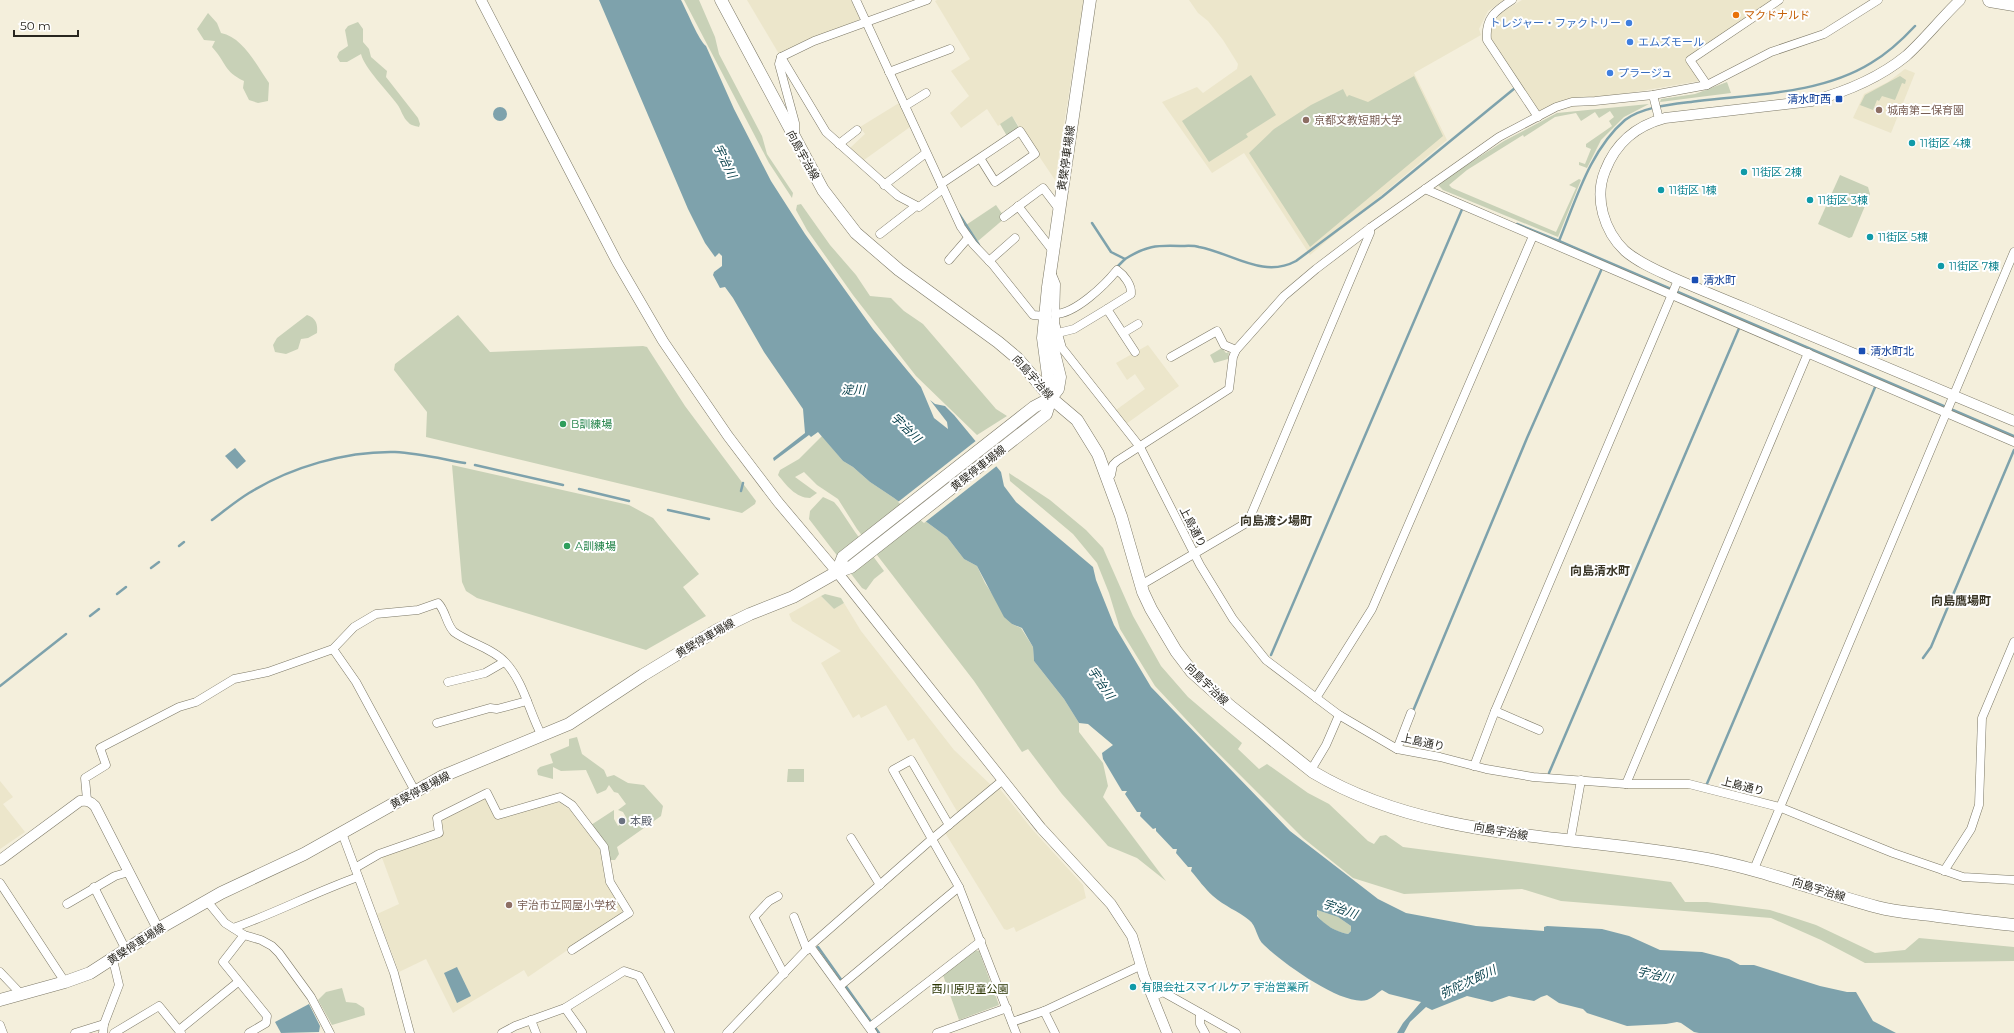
<svg xmlns="http://www.w3.org/2000/svg" width="2014" height="1033" viewBox="0 0 2014 1033" font-family="Montserrat,'Noto Sans JP',sans-serif">
	<rect width="100%" height="100%" fill="#f4efdc"/>
	<g fill="#ece6cb">
		<path d="M747,0H851L860,19L779,54Z"/>
		<path d="M937,0H1084L1055,180L1012,116L998,126L987,109L961,128L950,113L969,96L951,71L970,59L935,1Z"/>
		<path d="M1189,0H1504L1488,11L1479,29L1481,35L1414,73L1447,140L1310,255L1244,153L1212,173L1162,102L1197,87L1203,93L1237,69L1238,64L1223,40L1208,21L1198,13Z"/>
		<path d="M1522,0H1774L1686,60L1699,81L1606,97L1573,99L1553,104L1538,113L1491,42L1489,33L1496,16Z"/>
		<path d="M1905,69L1915,73L1891,133L1853,118L1864,94L1888,82Z"/>
		<path d="M899,103L910,127L864,160L850,148L865,134L860,127Z"/>
		<path d="M1148,345L1179,386L1126,424L1116,410L1145,389L1135,374L1127,380L1116,363Z"/>
		<path d="M821,596L834,609L844,603L861,631L954,750L992,786L958,813L914,738L908,741L886,705L861,718L859,714L853,718L821,663L841,651L792,621L789,614Z"/>
		<path d="M0,781L13,797L3,804L25,832L0,849Z"/>
		<path d="M997,788L1000,789L1032,829L1083,885L1086,898L1016,932L1014,927L1007,930L1004,929L944,831Z"/>
		<path d="M484,797L487,800L495,819L559,802L570,810L600,849L606,884L621,906L622,913L528,977L524,970L453,1013L426,959L399,972L377,914L399,904L381,855L442,835L440,821Z"/>
	</g>
	<g fill="#c8d1b7">
		<path d="M684,0H699L715,37L719,54L762,136L767,154L793,193L792,198L769,163Z"/>
		<path d="M208,13L217,23L221,33C243,37 257,66 269,83L268,101L258,103L249,100L243,88L244,81C223,71 227,63 212,47L215,41L204,40L197,29Z"/>
		<path d="M358,22L363,29V42L369,49L371,57L387,71L386,77L418,118L420,124L419,127C415,126 410,125 408,122C403,118 401,109 397,104C387,90 365,69 361,54L347,62H340L337,57L339,52L348,46L345,30L348,26Z"/>
		<path d="M1251,75L1276,115L1246,134L1248,137L1209,162L1182,121Z"/>
		<path d="M1414,76L1443,136L1310,247L1249,153L1274,129L1311,105L1343,89L1347,97L1349,95L1368,102Z"/>
		<path d="M1900,76L1906,80L1905,84L1902,83L1895,100L1882,96L1879,101L1877,100L1873,110L1860,105L1865,95Z"/>
		<path d="M1727,82L1731,93L1660,102L1661,99L1695,94Z"/>
		<path d="M1649,104L1624,117L1601,140L1587,168L1579,165V162L1585,164L1591,149L1586,147V144L1612,126L1609,121L1614,117L1610,111L1599,118L1595,112L1581,121L1576,113L1555,117L1524,137L1523,135L1467,170L1449,185L1452,188L1556,232L1576,188L1569,185L1579,179L1581,180L1558,237L1443,190L1437,184L1504,141L1557,113Z"/>
		<path d="M1012,116L1019,128L1007,136L1000,124Z"/>
		<path d="M1840,175L1868,187L1870,194L1852,237L1849,238L1818,224Z"/>
		<path d="M801,204L830,245L856,275L870,296L891,298L904,311L923,324L996,409L1007,416L977,435L916,376L853,295L807,230L796,210L797,205Z"/>
		<path d="M996,205L1005,218L978,241L966,225Z"/>
		<path d="M307,315C316,318 318,324 317,333L308,338L301,339L298,349L286,354L275,352L273,345L277,338Z"/>
		<path d="M458,315L490,352L643,346L647,347L685,406L756,501L755,504L742,513L426,437L427,412L394,370L395,364Z"/>
		<path d="M1222,348L1226,353L1229,352L1228,359L1214,363L1210,355Z"/>
		<path d="M822,436L843,461L853,467L870,482L894,498L947,537L964,559L977,566L985,583L1012,624L1021,628L1033,647L1034,661L1064,699L1079,723V732L1103,763L1108,786L1103,797L1166,881L1137,858L1108,846L1062,794L1028,749L1022,752L974,681L857,529L838,499L817,485L804,472L795,477L817,493L810,498C796,498 786,485 778,475L780,470L799,459Z"/>
		<path d="M452,465L629,505L653,518L699,574L683,587L706,616L646,650L477,598L466,591L462,582Z"/>
		<path d="M1009,473L1050,500L1086,530L1103,548L1133,616L1161,666L1188,697L1242,743L1238,749L1259,769L1267,764L1308,793L1329,804L1368,841L1374,844L1380,836L1386,835L1403,847L1671,882L1685,902H1707L1770,910L1816,925L1875,953L1905,950L1919,938L2014,947V961L1865,963L1821,940L1771,918L1561,901L1522,889L1404,894L1353,878L1303,838L1210,745L1155,686L1120,629L1109,593L1097,563L1073,534L1010,481Z"/>
		<path d="M823,497L834,502L839,508L855,532L884,571L874,579L866,590L862,588L809,519L810,511Z"/>
		<path d="M825,594L841,598L844,603L834,609L821,596Z"/>
		<path d="M577,737L582,754L604,770L607,777L614,775L628,783L644,785L663,806L661,816L617,847L619,854L615,860H609L591,825L614,810V819L618,826L627,819L623,812L618,810L626,804L618,793L614,792L609,785L606,790L597,794L586,770L561,771L553,767V779L538,775L537,770L540,767L553,763L550,754L569,746V739Z"/>
		<path d="M788,769H804V782H787Z"/>
		<path d="M1317,910L1338,917L1351,926V931L1348,934C1336,932 1320,924 1316,912Z"/>
		<path d="M975,950L979,951L999,1005L959,1020L943,975Z"/>
		<path d="M342,988L346,1002L356,1003L364,1008L365,1015L332,1025L318,1000L326,992Z"/>
	</g>
	<g fill="#7ea2ac" fill-rule="evenodd">
		<path d="M599,0H681C687,11 699,41 706,46L734,109L771,181L805,234L873,329L921,387L934,418L948,429L947,422L930,400L935,404L945,406L954,415L1001,472L1004,486L1016,502L1093,567L1096,580L1114,625L1151,687L1290,831L1378,899L1406,913L1476,926L1544,931V927L1547,926L1602,929L1629,936L1660,950L1702,952L1729,959L1740,965H1754L1820,986L1847,992H1856L1873,1021L1896,1033H1699L1694,1032L1681,1023L1677,1022L1666,1024L1627,1026L1587,1013L1583,1009L1559,1003L1547,995L1541,997L1534,1001L1509,996L1492,1002L1467,996L1432,1010L1426,1007L1410,1022L1404,1033H1397L1403,1023L1421,1002L1389,994L1382,990C1377,993 1373,998 1367,1000C1343,1007 1281,962 1264,945C1256,938 1257,926 1249,920C1238,911 1224,906 1213,896C1205,889 1198,879 1191,871L1192,867H1188L1176,853L1177,849H1173L1156,831V828L1153,829L1140,816L1141,812H1137L1125,794L1127,791H1122L1103,759L1102,753L1113,745L1088,724L1079,723L1064,699L1034,661L1033,647L1022,628L1012,624L1004,617L977,566L964,559L947,537L894,498L870,482L853,467L843,461L818,432L811,437L809,435L774,461L773,458L805,433L803,409L764,352L733,298L725,287L720,288L713,275L714,272L722,266V256L719,253L715,257L705,243L688,209ZM1317,910L1338,917L1351,926V931L1348,934C1336,932 1325,925 1317,916Z"/>
		<circle cx="500" cy="114" r="7"/>
		<path d="M235,448L246,461L237,469L225,456Z"/>
		<path d="M457,967L471,996L457,1003L444,973Z"/>
		<path d="M309,1004L320,1026L319,1032L281,1033L275,1022Z"/>
	</g>
	<path fill="#f4efdc" d="M977,440L998,465L924,523L898,502Z"/>
	<g fill="none" stroke-linecap="round" stroke-linejoin="round">
		<g stroke="#7ea2ac" stroke-width="2.5">
			<path d="M1915,26C1902,40 1888,53 1871,63C1821,94 1755,94 1698,101C1676,104 1643,106 1625,120C1590,150 1576,200 1559,241L2014,436"/>
			<path d="M959,214L979,245"/>
			<path d="M1092,223L1111,252L1125,259C1146,246 1156,245 1180,246C1186,246 1193,245 1199,247C1232,253 1263,279 1296,261L1382,197L1515,88"/>
			<path d="M1517,224L1559,241"/>
			<path d="M1118,266L1125,259"/>
			<path d="M475,465L563,485"/>
			<path d="M579,489L629,501"/>
			<path d="M741,491L743,483"/>
			<path d="M668,510L709,519"/>
			<path d="M212,520C224,511 236,501 249,493C291,467 346,451 395,452C418,453 442,459 465,463"/>
			<path d="M179,546L184,542"/>
			<path d="M151,568L159,562"/>
			<path d="M117,594L126,587"/>
			<path d="M90,616L99,609"/>
			<path d="M1271,655L1463,207"/>
			<path d="M1923,658L1931,647L2014,450"/>
			<path d="M0,686L66,634"/>
			<path d="M1413,711L1527,438L1603,266"/>
			<path d="M1549,773L1740,326"/>
			<path d="M1706,786L1876,385"/>
			<path d="M818,947L879,1033"/>
		</g>
		<g stroke="#7c7866" stroke-width="9">
			<g id="minor">
				<path d="M856,0L961,227L973,244L993,265L1033,315L1045,316"/>
				<path d="M927,0L814,41L781,57L826,132L898,196L919,207L943,189"/>
				<path d="M1512,0C1495,11 1485,18 1487,40L1538,117"/>
				<path d="M781,57L779,64L795,123V135"/>
				<path d="M889,72L950,49"/>
				<path d="M1707,85L1690,60L1779,0"/>
				<path d="M1653,95L1659,119"/>
				<path d="M905,106L926,93"/>
				<path d="M839,144L857,130"/>
				<path d="M941,184L1020,131L1035,154L995,182L980,158"/>
				<path d="M884,185L926,153"/>
				<path d="M1425,189L2014,442"/>
				<path d="M1018,206L1053,251"/>
				<path d="M1004,217L1043,188L1059,209"/>
				<path d="M880,234L916,206"/>
				<path d="M949,260L968,238"/>
				<path d="M989,261L1015,238"/>
				<path d="M1051,272L1056,284L1055,323L1062,348L1140,447L1200,565L1233,619L1266,660L1339,715L1397,749L1440,757L1486,769L1533,777L1626,784H1689L1779,807L1893,853L1963,877L2014,880"/>
				<path d="M1055,314C1075,314 1105,285 1117,270C1124,275 1132,285 1131,294L1107,309"/>
				<path d="M1058,333L1074,329L1107,309L1135,352"/>
				<path d="M1123,333L1138,324"/>
				<path d="M1171,357L1217,331L1224,345L1236,350"/>
				<path d="M1107,477L1111,475L1113,465L1117,461L1229,389L1233,357L1236,350L1284,296L1316,269L1370,228L1499,137L1556,107L1572,102L1595,101L1653,95L1707,85L1771,52L1824,34L1878,0"/>
				<path d="M1141,585L1248,522L1370,233V228"/>
				<path d="M333,649L356,682L415,791"/>
				<path d="M448,682L485,673L504,662"/>
				<path d="M1316,698L1372,609L1533,236"/>
				<path d="M1495,711L1539,730"/>
				<path d="M437,723L490,708L497,709L527,701"/>
				<path d="M1397,749L1411,713"/>
				<path d="M1474,766L1495,711L1678,280"/>
				<path d="M1311,770L1326,745L1339,715"/>
				<path d="M1626,784L1808,353"/>
				<path d="M87,800L85,778L106,765L100,748L179,707L196,702L234,679L268,672L333,649L354,627L376,614L418,610L438,603C446,611 446,624 454,632C469,643 492,648 505,662C524,682 529,712 542,736"/>
				<path d="M949,825L911,760L893,770L959,887L1016,1033"/>
				<path d="M342,833L394,973L410,1033"/>
				<path d="M851,838L880,885"/>
				<path d="M1570,842L1581,780"/>
				<path d="M355,868L379,854L439,833L437,818L487,793L498,815L560,797L572,805L604,847L610,882L629,913L572,950"/>
				<path d="M1754,869L2014,252"/>
				<path d="M1944,871L1971,829L1979,805L1982,718L2014,642"/>
				<path d="M0,883L65,982"/>
				<path d="M94,887L126,950"/>
				<path d="M778,896L769,901L754,917L784,974"/>
				<path d="M207,901L225,923L244,935L261,940L272,946L279,953L311,997L330,1033"/>
				<path d="M67,904L115,876L129,872"/>
				<path d="M794,917L807,950"/>
				<path d="M233,928C276,913 315,892 358,877"/>
				<path d="M244,935L223,962L267,1016L266,1023L249,1033"/>
				<path d="M810,946L873,1033"/>
				<path d="M0,972L21,994"/>
				<path d="M840,986L959,887"/>
				<path d="M1152,997L1163,992L1236,1033"/>
				<path d="M565,1008L582,1032L581,1033"/>
				<path d="M1044,1011L1055,1033"/>
				<path d="M1200,1013V1024L1205,1033"/>
				<path d="M531,1020L536,1033"/>
				<path d="M1012,1022L1044,1011L1140,966"/>
				<path d="M0,1025L3,1033"/>
				<path d="M870,1027L981,941"/>
				<path d="M179,1030L238,982"/>
				<path d="M75,1033L104,1024"/>
				<path d="M103,1033L104,1024L119,985L113,960"/>
				<path d="M114,1033L159,1006L181,1033"/>
				<path d="M502,1033L515,1026L565,1008L624,971L639,976L670,1033"/>
				<path d="M727,1033L810,946L932,839L1003,780"/>
				<path d="M937,1033L1007,1008"/>
			</g>
		</g>
		<g stroke="#7c7866" stroke-width="11">
			<g id="tertiary">
				<path d="M481,0L617,262L663,341L728,436L778,502L837,572L1041,828L1111,904L1132,936L1144,976L1167,1033"/>
				<path d="M1960,0C1941,18 1925,39 1906,56C1879,78 1845,92 1812,101L1665,118C1636,126 1616,142 1605,171C1594,198 1604,231 1625,251C1638,262 1654,269 1669,276C1696,288 1723,299 1750,310C1838,347 1926,384 2014,421"/>
				<path d="M0,860L80,801C87,800 90,801 95,806L158,929"/>
			</g>
		</g>
		<g stroke="#7c7866" stroke-width="13">
			<g id="secondary">
				<path d="M721,0L823,190L856,233L899,270L998,342L1017,358L1051,398L1077,420L1098,454L1121,516L1143,592L1151,609L1176,651L1192,672L1230,706L1313,772C1430,842 1577,834 1707,859C1765,870 1820,892 1877,907C1895,912 1914,913 1931,915C1959,919 1986,922 2014,925"/>
				<path d="M1051,398L1043,338L1048,287L1090,0"/>
				<path d="M837,572L843,557L1034,407L1051,398"/>
				<path d="M0,1000L65,982L90,973L158,929L221,893L304,854L443,776L569,724L643,675L717,630L750,614L793,597L837,572L851,567L1046,414L1051,398L1058,389L1060,377L1045,316"/>
			</g>
		</g>
		<g stroke="#7c7866" stroke-width="15">
			<path id="trunk" d="M1990,0L2014,4"/>
		</g>
		<use href="#minor" stroke="#fff" stroke-width="8"/>
		<use href="#tertiary" stroke="#fff" stroke-width="10"/>
		<use href="#secondary" stroke="#fff" stroke-width="12"/>
		<use href="#trunk" stroke="#fff" stroke-width="14"/>
	</g>
	<circle fill="#e8710a" stroke="#fff" stroke-width="1.5" cx="1736" cy="15" r="4"/>
	<g fill="#3f7fe0" stroke="#fff" stroke-width="1.5">
		<circle cx="1629" cy="23" r="4"/>
		<circle cx="1630" cy="42" r="4"/>
		<circle cx="1610" cy="73" r="4"/>
	</g>
	<g fill="#1a4fb4" stroke="#fff" stroke-width="1.5">
		<rect x="1835" y="95" width="8" height="8" rx="2"/>
		<rect x="1691" y="276" width="8" height="8" rx="2"/>
		<rect x="1858" y="347" width="8" height="8" rx="2"/>
	</g>
	<g fill="#8d6e63" stroke="#fff" stroke-width="1.5">
		<circle cx="1879" cy="110" r="4"/>
		<circle cx="1306" cy="120" r="4"/>
		<circle cx="509" cy="905" r="4"/>
	</g>
	<g fill="#0f9aa8" stroke="#fff" stroke-width="1.5">
		<circle cx="1912" cy="143" r="4"/>
		<circle cx="1744" cy="172" r="4"/>
		<circle cx="1661" cy="190" r="4"/>
		<circle cx="1810" cy="200" r="4"/>
		<circle cx="1870" cy="237" r="4"/>
		<circle cx="1941" cy="266" r="4"/>
		<circle cx="1133" cy="987" r="4"/>
	</g>
	<g fill="#2e9e5b" stroke="#fff" stroke-width="1.5">
		<circle cx="563" cy="424" r="4"/>
		<circle cx="567" cy="546" r="4"/>
	</g>
	<circle fill="#6b7280" stroke="#fff" stroke-width="1.5" cx="622" cy="821" r="4"/>
	<g text-anchor="middle" stroke-width="4" stroke-linejoin="round" paint-order="stroke">
		<g font-size="11" fill="#c56008" stroke="#fff" text-anchor="start">
			<text x="1744" y="19">マクドナルド</text>
		</g>
		<g font-size="11" fill="#366cbe" stroke="#fff" text-anchor="start">
			<text x="1621" y="27" text-anchor="end">トレジャー・ファクトリー</text>
			<text x="1638" y="46">エムズモール</text>
			<text x="1618" y="77">プラージュ</text>
		</g>
		<g font-size="11" fill="#164399" stroke="#fff" text-anchor="start">
			<text x="1831" y="103" text-anchor="end">清水町西</text>
			<text x="1703" y="284">清水町</text>
			<text x="1870" y="355">清水町北</text>
		</g>
		<g font-size="11" fill="#785e54" stroke="#fff" text-anchor="start">
			<text x="1887" y="114">城南第二保育園</text>
			<text x="1314" y="124">京都文教短期大学</text>
			<text x="517" y="909">宇治市立岡屋小学校</text>
		</g>
		<g font-size="11" fill="#0d838f" stroke="#fff" text-anchor="start">
			<text x="1920" y="147">11街区 4棟</text>
			<text x="1752" y="176">11街区 2棟</text>
			<text x="1669" y="194">11街区 1棟</text>
			<text x="1818" y="204">11街区 3棟</text>
			<text x="1878" y="241">11街区 5棟</text>
			<text x="1949" y="270">11街区 7棟</text>
			<text x="1141" y="991">有限会社スマイルケア 宇治営業所</text>
		</g>
		<g font-size="11" fill="#28261f" stroke="#fff">
			<text transform="translate(803 155) rotate(61)" y="4">向島宇治線</text>
			<text transform="translate(1066 158) rotate(-82)" y="4">黄檗停車場線</text>
			<text transform="translate(1033 377) rotate(48)" y="4">向島宇治線</text>
			<text transform="translate(978 468) rotate(-38)" y="4">黄檗停車場線</text>
			<text transform="translate(1193 527) rotate(63)" y="4">上島通り</text>
			<text transform="translate(705 638) rotate(-30)" y="4">黄檗停車場線</text>
			<text transform="translate(1207 684) rotate(44)" y="4">向島宇治線</text>
			<text transform="translate(1423 742) rotate(12)" y="4">上島通り</text>
			<text transform="translate(1743 786) rotate(14)" y="4">上島通り</text>
			<text transform="translate(420 790) rotate(-28)" y="4">黄檗停車場線</text>
			<text transform="translate(1501 831) rotate(10)" y="4">向島宇治線</text>
			<text transform="translate(1819 889) rotate(17)" y="4">向島宇治線</text>
			<text transform="translate(136 944) rotate(-33)" y="4">黄檗停車場線</text>
		</g>
		<g font-size="11" fill="#27864d" stroke="#fff" text-anchor="start">
			<text x="571" y="428">B訓練場</text>
			<text x="575" y="550">A訓練場</text>
		</g>
		<g font-size="11" fill="#5b616d" stroke="#fff" text-anchor="start">
			<text x="630" y="825">本殿</text>
		</g>
		<g font-size="11" fill="#2a3503" stroke="#fff">
			<text x="970" y="993">西川原児童公園</text>
		</g>
		<g font-size="12" font-style="italic" fill="#0a424d" stroke="#fff">
			<text transform="translate(725 161) rotate(64)" y="4">宇治川</text>
			<text x="853" y="394">淀川</text>
			<text transform="translate(906 428) rotate(44)" y="4">宇治川</text>
			<text transform="translate(1101 683) rotate(55)" y="4">宇治川</text>
			<text transform="translate(1340 909) rotate(19)" y="4">宇治川</text>
			<text transform="translate(1655 975) rotate(12)" y="4">宇治川</text>
			<text transform="translate(1468 982) rotate(-25)" y="4">弥陀次郎川</text>
		</g>
		<g font-size="12" font-weight="bold" fill="#383425" stroke="#fff">
			<text x="1276" y="525">向島渡シ場町</text>
			<text x="1600" y="575">向島清水町</text>
			<text x="1961" y="605">向島鷹場町</text>
		</g>
	</g>
	<path d="M14 30v6h64v-6" fill="none" stroke="#28261f" stroke-width="2"/>
	<text x="20" y="30" font-size="12" fill="#28261f" stroke="#ffffff" stroke-width="3" paint-order="stroke">50 m</text>
</svg>
